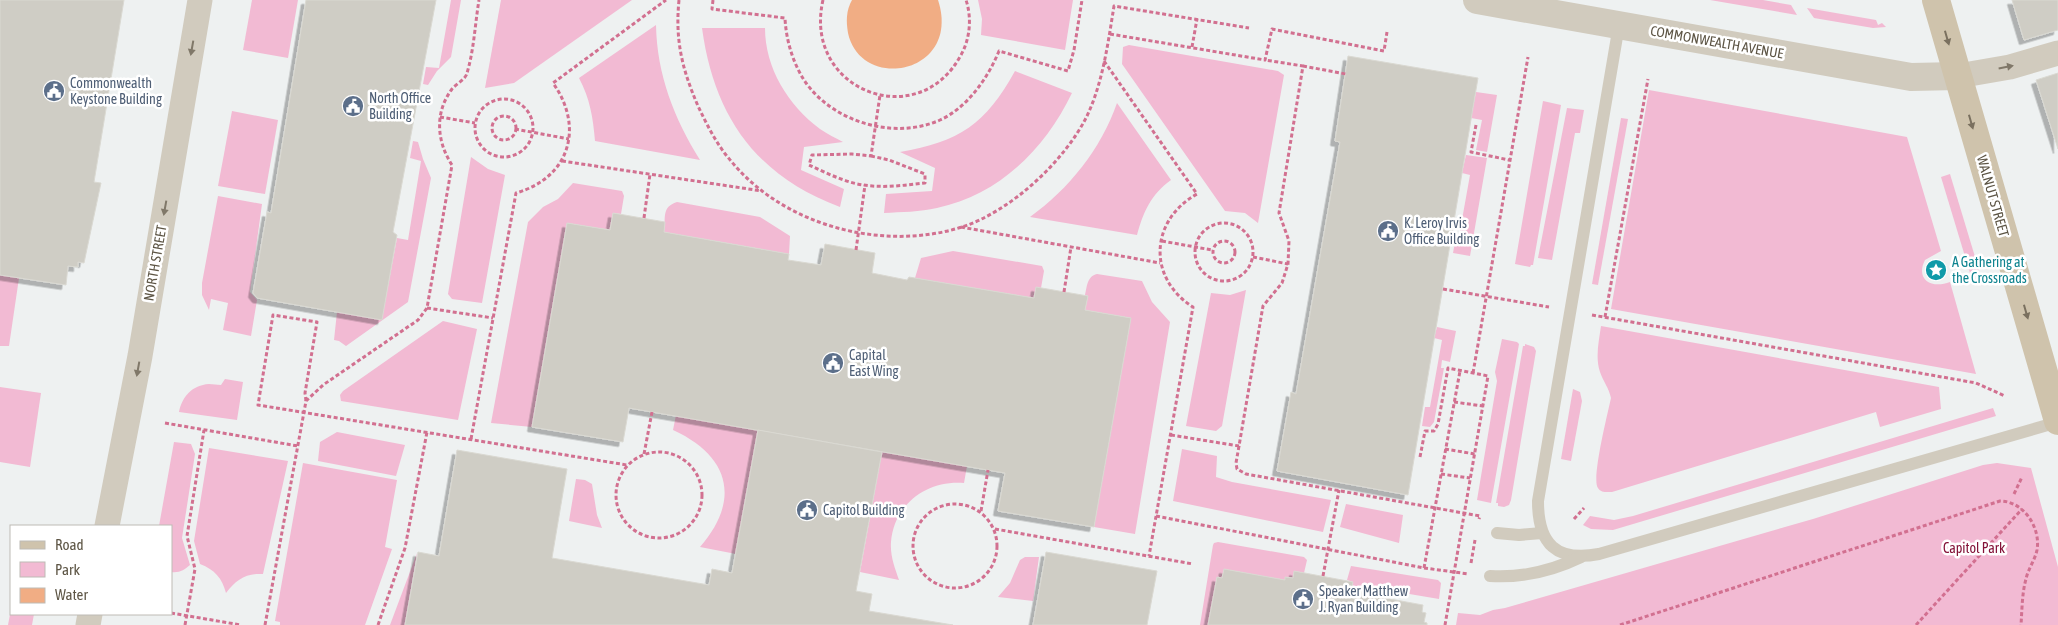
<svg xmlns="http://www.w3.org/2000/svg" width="2058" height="625" viewBox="0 0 2058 625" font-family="'Asap Condensed',sans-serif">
	<defs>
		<filter id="shadow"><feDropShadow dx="-4.5" dy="4.5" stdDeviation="0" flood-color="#0004"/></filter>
	</defs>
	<rect width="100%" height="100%" fill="#eef1f1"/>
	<g fill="#f2bad3">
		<path d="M252,0H298L288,58L243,50Z"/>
		<path d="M451,0H461L451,57L437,71L428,85L423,84L426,67L439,68Z"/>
		<path d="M501,0H632L514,83L485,88Z"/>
		<path d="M978,0H1073L1065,50L981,35L982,19Z"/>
		<path d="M1710,0H1763L1791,5L1797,15Z"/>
		<path d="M1807,8L1876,20L1878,25L1882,23L1886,27L1873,28L1814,18Z"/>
		<path d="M656,25C657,75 674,118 700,160L595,141C593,117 590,99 579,78Z"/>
		<path d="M702,28H765C765,68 788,105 820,129C827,134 836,138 843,142L804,147L801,170L844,189L840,207C756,176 714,116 702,28Z"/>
		<path d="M1129,45L1278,71L1284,75L1258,223L1245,213L1225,211L1122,64L1123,47Z"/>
		<path d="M1015,71L1072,93C1045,149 999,195 937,208C920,212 901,212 884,213L886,194L932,191L935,168L900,152C959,142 986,124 1015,71Z"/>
		<path d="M1649,90L1907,137L1941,251L1925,260C1915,280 1932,289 1950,282L1976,374L1611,309Z"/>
		<path d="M1476,92L1497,95L1487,152L1476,150L1482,120L1471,118Z"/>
		<path d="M1543,101L1561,105L1533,265H1531L1530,267L1515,264Z"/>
		<path d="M1117,103L1171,180C1151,194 1143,213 1137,235L1030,217C1069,189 1101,149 1117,103Z"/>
		<path d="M1567,108L1584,110L1580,133H1575L1552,260L1538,258Z"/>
		<path d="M232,111L278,120L265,194L218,186Z"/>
		<path d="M1621,118L1628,119L1598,285L1592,284Z"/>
		<path d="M413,141L418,142L423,159L431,178L408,302L346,346L339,341L334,340L337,312L382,319L397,238L408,240L421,161L410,158Z"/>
		<path d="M1466,155L1487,158L1470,256L1453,253L1455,242H1458L1470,175L1462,173Z"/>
		<path d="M471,157L488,169L505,175L482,303L452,299L448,294Z"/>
		<path d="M1950,174L1979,270L1970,273L1941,177Z"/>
		<path d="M573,183L622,191L624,196L621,214L613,213L610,230L567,223L532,427L491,423L528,222L543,207L558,199Z"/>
		<path d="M218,196L262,204L250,292L257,300L251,336L223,330L228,303L211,299L209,310L202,295V283Z"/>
		<path d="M677,202L760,217L790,236L789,254L664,232C666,218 661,207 677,202Z"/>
		<path d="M953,251L1042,266L1044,271L1041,288H1036L1034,298L915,278L921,258Z"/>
		<path d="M1097,274L1142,281L1152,302L1170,322L1135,534L1094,527L1131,318L1085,310L1088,296L1085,295C1087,287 1087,276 1097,274Z"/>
		<path d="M0,275L19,278L9,346H0Z"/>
		<path d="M1246,290L1222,426L1216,431L1186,426L1211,293L1230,295Z"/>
		<path d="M443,321L477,329L458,420L341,401L340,395L343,391Z"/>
		<path d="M1601,326L1939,387L1941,409L1880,427L1876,412L1612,492C1607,492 1601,493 1598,488C1591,480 1608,412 1611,398C1609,388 1603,381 1600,372C1595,357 1599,341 1601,326Z"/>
		<path d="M1437,327L1456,331L1450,362L1442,360L1441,368H1444L1434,422L1430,427L1422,426L1425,407H1430L1442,340L1434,338Z"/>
		<path d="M1502,339L1517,342L1519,344L1491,503L1477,500L1497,381L1495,372Z"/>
		<path d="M1525,344L1534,347L1536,351L1511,500L1509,505L1504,507L1498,506V503H1496L1523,346H1525Z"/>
		<path d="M225,379L243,382L237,420L179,412C182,397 192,385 209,384C213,384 217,385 221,385Z"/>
		<path d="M0,387L41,393L30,467L0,462Z"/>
		<path d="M1573,389L1580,392L1582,401L1571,461L1561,459Z"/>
		<path d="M1993,408L1996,416L1613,530L1591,529L1583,525L1590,516L1614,520L1633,516Z"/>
		<path d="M676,415L758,430L736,554L700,547C741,500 730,456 673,430Z"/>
		<path d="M337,432L405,445L396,476L318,461L320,442Z"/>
		<path d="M174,442L191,444L195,454L182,538L190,565C184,570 180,573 171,572V526H159Z"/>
		<path d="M209,448L288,461L263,574C246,573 236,580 226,593C222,578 215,570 200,564L194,541Z"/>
		<path d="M1182,449L1217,456L1216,477L1232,482L1331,500L1323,532L1173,501Z"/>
		<path d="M882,452L967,466L964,483C927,480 894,504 891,542C890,556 895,568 899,580L860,572Z"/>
		<path d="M303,463L397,480L385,547L392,549L365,625H280V622L275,621Z"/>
		<path d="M1997,463L2031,468L2058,567V625H1456L1458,613L1480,615L1493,610L1505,608L1813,519L1983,465Z"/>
		<path d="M576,479L585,480L592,484L597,515L602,528L569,521Z"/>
		<path d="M1346,504L1403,515L1399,543L1340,527Z"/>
		<path d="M1218,542L1304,557L1307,560L1304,573L1295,571L1293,578L1286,577L1285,580L1224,569L1222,578L1217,577L1208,625H1200L1213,545L1214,543Z"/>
		<path d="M417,553L405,625H390Z"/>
		<path d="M1025,557H1039L1033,601L998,597L1010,583L1020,560Z"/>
		<path d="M1351,566L1438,580L1441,583L1439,599L1362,586L1360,589L1352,587L1353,582L1347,580Z"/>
		<path d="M11,609V614H34L32,625H8Z"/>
	</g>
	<path fill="#f1ad84" d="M852,0H938C962,74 861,93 848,33C846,21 846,11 852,0Z"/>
	<g fill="#cfcdc5" stroke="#dad9d2" filter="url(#shadow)">
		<path d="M0,0H124L94,182L101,183L84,263L78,262V267L68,266L66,285L0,275Z"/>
		<path d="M306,0H436L393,232L397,235L382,320L257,298L253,293L267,212L271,213Z"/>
		<path d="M2012,0H2058V30L2024,40Z"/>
		<path d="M1348,56L1478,78L1408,495L1277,471L1291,392L1296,394L1340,142L1335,141Z"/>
		<path d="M2058,73V149L2036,80Z"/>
		<path d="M613,213L665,222L664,232L789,254L788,260L821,265L825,244L875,253L872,273L907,280L909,277L1034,298L1036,287L1088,296L1085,310L1131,318L1094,527L998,511L1005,473L629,408L623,442L532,427L567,223L610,230Z"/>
		<path d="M758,430L882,452L856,591L872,594L869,611L953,625H405L418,552L439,556L457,450L567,469L552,558L709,585L712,569L732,573Z"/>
		<path d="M1046,552L1157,571L1147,625H1033Z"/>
		<path d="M1224,569L1285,580V577L1293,578L1294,571L1353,582L1352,587L1360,589L1363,594L1423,605L1422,612L1426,613L1424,622L1427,623V625H1208L1217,577L1222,578Z"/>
	</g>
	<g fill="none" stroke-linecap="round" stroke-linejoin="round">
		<g stroke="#d27090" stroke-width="3" stroke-dasharray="4 2.5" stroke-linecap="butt">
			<path d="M679,0C675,40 682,69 698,106C707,125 717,145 731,161C784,226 883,252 962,227C1011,211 1064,162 1087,116C1103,82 1108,43 1114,6L1249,28"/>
			<path d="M713,0L712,9L785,18C786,40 793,64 806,83C835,123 895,140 940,120C967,108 988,78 999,51L1068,71L1074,50L1082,0"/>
			<path d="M823,0C802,90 918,135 961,55C970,39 972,18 966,0"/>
			<path d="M1110,34L1265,60L1272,29L1384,51L1387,32"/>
			<path d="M1192,47L1197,19"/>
			<path d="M1104,61L1197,194C1150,220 1147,278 1193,307L1149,556"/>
			<path d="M1303,66L1346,74"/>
			<circle cx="504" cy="128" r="29"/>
			<circle cx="504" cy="128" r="12"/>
			<path d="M440,117L475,123"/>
			<path d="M1476,125L1471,152L1509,160"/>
			<path d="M515,129L569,139"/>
			<path d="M871,156L889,160L925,174V183C898,186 870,190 844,180C832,176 820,170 809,165L812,155L852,154L871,156L880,95"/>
			<path d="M562,161L762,191"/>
			<path d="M644,218L650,174"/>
			<circle cx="1224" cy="252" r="29"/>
			<path d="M961,227L1160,263"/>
			<circle cx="1224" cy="252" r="11"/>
			<path d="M1162,241L1212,250"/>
			<path d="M856,250L865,185"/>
			<path d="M1253,257L1288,264"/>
			<path d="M1443,289L1549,307"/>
			<path d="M1064,292L1071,247"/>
			<path d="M427,308L493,318"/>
			<path d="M1592,315L1976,383L2005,396"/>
			<path d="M1605,317L1648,79"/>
			<path d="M1473,373L1528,57"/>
			<path d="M306,401L305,393L317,322L273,315L258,405L627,465"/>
			<path d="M1454,402L1483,406"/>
			<path d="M165,423L298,446"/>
			<path d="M1171,435L1239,446L1263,306L1282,283L1288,264L1289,241L1279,213L1303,66L1265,60"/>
			<path d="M471,439L516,193C569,178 585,128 553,83L666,0"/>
			<path d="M1239,446L1236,463L1237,469L1246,474L1480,516L1479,519"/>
			<path d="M1445,449L1475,454"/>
			<circle cx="659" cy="495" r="43"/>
			<path d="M644,454L652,412"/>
			<path d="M1420,457L1425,431H1434L1438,424L1448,368L1488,376L1445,625"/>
			<path d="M1441,474L1470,478"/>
			<path d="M2014,494L2022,477"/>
			<circle cx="955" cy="546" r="42"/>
			<path d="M981,511L988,470"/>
			<path d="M1156,516L1424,568L1469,574"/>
			<path d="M1574,519L1584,508"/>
			<path d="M995,529L1193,564"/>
			<path d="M1471,563L1475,540"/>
			<path d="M1424,568L1460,371"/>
			<path d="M1323,576L1339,490"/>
			<path d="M171,613L241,625"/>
			<path d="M185,625L195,569L187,536L204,430"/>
			<path d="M265,625L306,401L323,385L418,320L427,308L452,165C437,142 434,113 452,89C456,84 466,79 467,73C474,50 475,24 479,0"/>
			<path d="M378,625L405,548L427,432"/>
			<path d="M1620,625L2000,501C2023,501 2041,527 2037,550C2035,560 2028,569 2026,579C2022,593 2022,610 2021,625"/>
			<path d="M1916,625L2022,509"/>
		</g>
		<g stroke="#d1cbbe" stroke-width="12">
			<path d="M1619,25L1538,501C1538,544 1556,562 1599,554L2058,422"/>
			<path d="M1497,533L1519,535L1542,533"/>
			<path d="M1490,576C1522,578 1552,571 1581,557"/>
		</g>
		<g stroke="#d1cbbe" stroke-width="25">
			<path d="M1958,76L2010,67L2058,53"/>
			<path d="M107,526L140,356L200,0"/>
			<path d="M88,625L90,614"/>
		</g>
		<path stroke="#d1cbbe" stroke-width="28" d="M1477,0L1911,77L1958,76"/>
		<path stroke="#cfc3ac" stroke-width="28" d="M1936,0L2058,421"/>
	</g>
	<defs><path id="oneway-solid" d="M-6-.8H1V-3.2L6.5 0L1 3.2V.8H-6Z" transform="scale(1.25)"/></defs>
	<g fill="#7a705f">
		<use href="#oneway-solid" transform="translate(1947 38) rotate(74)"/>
		<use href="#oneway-solid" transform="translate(1971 122) rotate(74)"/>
		<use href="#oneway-solid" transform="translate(2026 312) rotate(74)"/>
	</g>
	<g fill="#807869">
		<use href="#oneway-solid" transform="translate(192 48) rotate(100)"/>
		<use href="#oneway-solid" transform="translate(2006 67) rotate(-11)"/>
		<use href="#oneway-solid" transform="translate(165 208) rotate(100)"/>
		<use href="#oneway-solid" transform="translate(138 369) rotate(100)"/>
	</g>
	<defs>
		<g id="civic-disc" transform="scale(1.125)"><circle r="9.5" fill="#5c6f8a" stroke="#fff"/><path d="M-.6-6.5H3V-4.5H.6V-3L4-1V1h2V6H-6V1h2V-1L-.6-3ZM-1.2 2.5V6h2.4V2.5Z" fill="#fff"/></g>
		<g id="sight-disc" transform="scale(1.125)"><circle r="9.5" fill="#0f9aa8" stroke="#fff"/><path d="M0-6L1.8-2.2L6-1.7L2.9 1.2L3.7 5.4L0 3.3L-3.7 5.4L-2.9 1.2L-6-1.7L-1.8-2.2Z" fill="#fff"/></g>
	</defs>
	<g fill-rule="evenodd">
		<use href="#civic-disc" x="54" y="91"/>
		<use href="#civic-disc" x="353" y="106"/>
		<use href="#civic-disc" x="1388" y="231"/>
		<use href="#sight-disc" x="1936" y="270"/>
		<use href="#civic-disc" x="833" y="363"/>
		<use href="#civic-disc" x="807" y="510"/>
		<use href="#civic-disc" x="1303" y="599"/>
	</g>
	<g text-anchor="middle" stroke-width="5" stroke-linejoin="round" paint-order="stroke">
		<g font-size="14" fill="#5d5545" stroke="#fff">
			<text transform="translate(1717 42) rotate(10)" y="5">COMMONWEALTH AVENUE</text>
			<text transform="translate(1993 196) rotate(74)" y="5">WALNUT STREET</text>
			<text transform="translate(155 263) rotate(-80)" y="5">NORTH STREET</text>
		</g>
		<g font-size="14" fill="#4e5e75" stroke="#fff" text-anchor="start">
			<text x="70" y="88">Commonwealth<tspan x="70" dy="16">Keystone Building</tspan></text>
			<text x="369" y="103">North Office<tspan x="369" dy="16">Building</tspan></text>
			<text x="1404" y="228">K. Leroy Irvis<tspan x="1404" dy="16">Office Building</tspan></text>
			<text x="849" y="360">Capital<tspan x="849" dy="16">East Wing</tspan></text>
			<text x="823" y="515">Capitol Building</text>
			<text x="1319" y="596">Speaker Matthew<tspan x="1319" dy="16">J. Ryan Building</tspan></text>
		</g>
		<g font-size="14" fill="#0d838f" stroke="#fff" text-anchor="start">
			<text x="1952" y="267">A Gathering at<tspan x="1952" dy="16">the Crossroads</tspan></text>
		</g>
		<g font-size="14" fill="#831137" stroke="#fff">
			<text x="1974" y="553">Capitol Park</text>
		</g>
	</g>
	<rect x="10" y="525" width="162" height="90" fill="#ffffff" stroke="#bebbb5"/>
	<rect x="20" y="541" width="25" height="8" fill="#cfc3ac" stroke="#bebbb5"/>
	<text x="55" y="550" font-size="15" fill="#5d5545">Road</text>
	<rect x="20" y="562" width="25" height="15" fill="#f2bad3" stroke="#bebbb5"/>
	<text x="55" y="575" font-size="15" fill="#5d5545">Park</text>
	<rect x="20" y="588" width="25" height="15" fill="#f1ad84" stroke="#bebbb5"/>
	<text x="55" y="600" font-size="15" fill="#5d5545">Water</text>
</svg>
